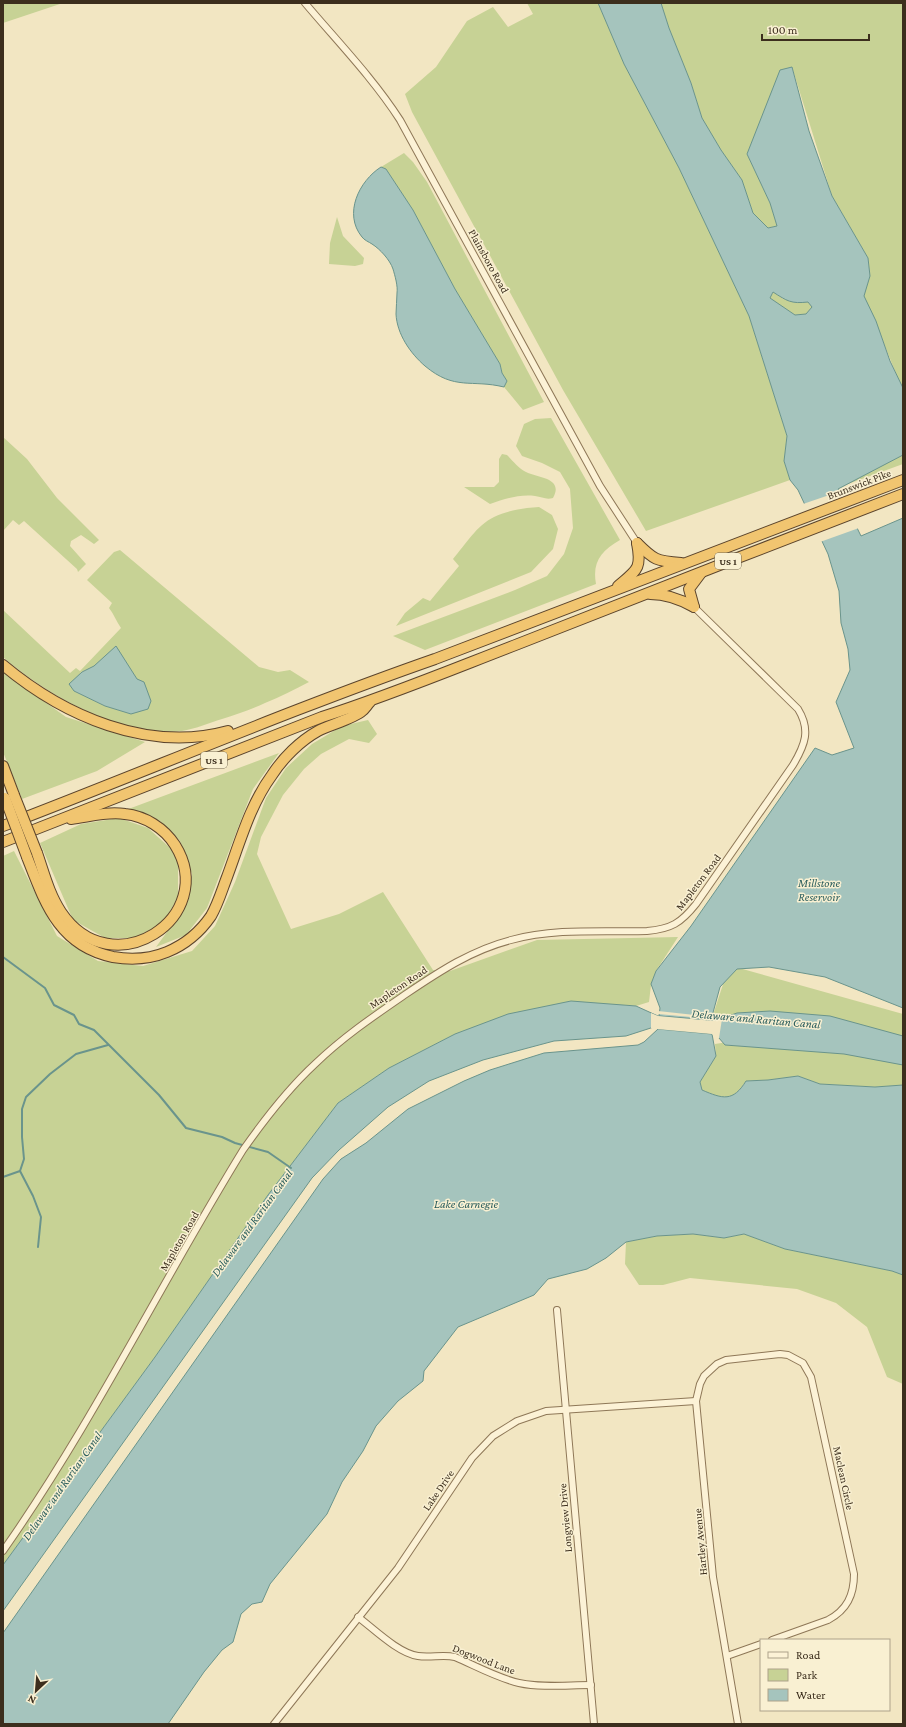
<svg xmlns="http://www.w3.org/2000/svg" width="906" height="1727" viewBox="0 0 906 1727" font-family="'Crimson Pro',serif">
	<rect width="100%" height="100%" fill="#f2e6c2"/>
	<g fill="#c7d295" fill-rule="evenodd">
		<path d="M3,3H63L3,23Z"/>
		<path d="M527,3H598L624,64L679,168L749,316L787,436L784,461L790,480L646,531L563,390L412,112L405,94L436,67L467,21L493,7L508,27L533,14Z"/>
		<path d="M661,3H903V388C888,358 879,326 863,296L870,276L868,258L832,196L792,67L747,154L770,203L777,226L768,228L753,213L742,180L721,150L702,118L691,83L669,28Z"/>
		<path d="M404,153L413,162L427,182L544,402L523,410L504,387L507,381L502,373L500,364L455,289L413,210L386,169L381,167Z"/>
		<path d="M337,217L343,236L364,258L363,264L355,266L329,264L330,243Z"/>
		<path d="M774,292L783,299L808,302L812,307L806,314L795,315L769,298Z"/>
		<path d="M551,418L620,540C601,551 592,562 596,584L425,650L393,636L515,590L547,576L564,554L573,528L570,489L560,472L542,463L522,456L516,446L524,424L535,419Z"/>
		<path d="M3,437L27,459L57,498L99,540L94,544L81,535L71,541L70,546L86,564L78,572L77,569L24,521L19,525L13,520L3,531Z"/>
		<path d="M502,454L507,455C513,461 518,468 526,472C539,478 564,478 553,498C546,500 542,497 535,496C519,494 505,499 490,504L464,487H494L499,482V459Z"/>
		<path d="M903,455V464L837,488Z"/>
		<path d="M539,507L552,515L558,529L553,549L531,572L396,626L405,613L423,598L430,601L459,566L453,559C465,545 477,525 494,517C508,510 524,508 539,507Z"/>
		<path d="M120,550L259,667L278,672L290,670L309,682C295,689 280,697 265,703C252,709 237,714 222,719C209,723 195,729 182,731C122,738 46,695 3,657V610L70,673L76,668L80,671L121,628C116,621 114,614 109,608L112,603L87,580L114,552ZM116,647L137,679L131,714L105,706L74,691L81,672L94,667Z"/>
		<path d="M3,672L66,717L145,742L97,771L22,799L3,752Z"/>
		<path d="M368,720L377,734L369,743L349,739L321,754L304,769L283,795L261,837L257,854L291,929L339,914L383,892L433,970L450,971L537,940L678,937L656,971L651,985L649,1002L636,1006L622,1005L455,1034L389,1068L338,1103L268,1195L155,1357L3,1565V856L14,851L57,936L98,961L143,966L192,951L215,926L235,882L266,798L286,768L312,744L342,726Z"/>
		<path d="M279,753L253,789L207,908L186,935L156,947L186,906L192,874L180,841L160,821L123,811Z"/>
		<path d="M119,818L148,828L178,855V897L164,922L135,938H105L73,920L40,843L81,824Z"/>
		<path d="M739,968L903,1014V1085L876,1087L820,1084L798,1076L768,1080L746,1081C732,1103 723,1099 702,1090L700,1082L716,1056L715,1044L728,1042L730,1016L712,1018L727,972Z"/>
		<path d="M693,1234L724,1238L744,1234L785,1249L892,1271L903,1275V1384L887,1377L867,1327L836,1303L797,1289L690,1278L663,1285H639L625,1264L626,1242L657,1236Z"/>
	</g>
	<g fill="#a5c4bd" stroke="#6a948c" fill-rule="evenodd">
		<path d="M598,3H661L669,28L691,83L702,118L721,150L742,180L753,213L768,228L777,226L770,203L747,154L780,70L792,67L809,131L832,196L868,258L870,276L864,296L876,321L890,361L903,388V455L838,489L861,536L903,518V1008L825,977L769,967L737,969L720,987L711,1020L659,1016L660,1008L651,984L656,971L691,926L815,748L832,755L854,748L836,702L850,670L848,649L841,623L839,591L828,554L798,490L790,480L784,461L787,436L749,316L679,168L624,64ZM773,292C787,301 791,304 808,302L812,307L806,314L795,315L770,298Z"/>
		<path d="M381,167L386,169L413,210L455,289L500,364L502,373L507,381L504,387C471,379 455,391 425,366C410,353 397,334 396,314C396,307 397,300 397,293C398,286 395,276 393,269C390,260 380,249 372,244C369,242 364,240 362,237C343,214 359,181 381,167Z"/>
		<path d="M116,646L137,679L144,682L151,701L148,709L131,714L105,706L74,691L69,684L82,672L94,666Z"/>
		<path d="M571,1001L636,1006L658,1016L714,1021L737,1013L770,1011L830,1016L903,1036V1065L844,1054L725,1045L712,1030L657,1026L626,1036L554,1041L483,1060L429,1081L388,1107L339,1150L312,1178L3,1611V1565L155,1357L268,1195L338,1103L389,1068L455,1034L508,1014Z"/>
		<path d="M658,1029L712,1034L716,1056L700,1082L702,1090C723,1099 733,1102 746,1081L768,1080L798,1076L820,1084L875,1087L903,1085V1275L892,1271L785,1249L744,1234L724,1238L693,1234L657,1236L626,1242L606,1258L587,1269L548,1279L534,1295L458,1327L424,1371L423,1381L398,1401L376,1426L363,1451L342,1482L327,1514L270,1584L262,1602L252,1604L241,1614L233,1642L222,1650L204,1672L168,1724H3V1633L323,1179L341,1159L366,1143L408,1109L464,1081L490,1070L544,1053L638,1045L644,1042Z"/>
	</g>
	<g fill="#f2e6c2">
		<path d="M841,491L859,528L820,542L803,504Z"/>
		<path d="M658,1011L713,1017V1019L658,1014Z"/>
		<path d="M651,1013L658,1016L714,1021L722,1019L719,1038L717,1039L714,1036L715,1038L712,1034L657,1029L654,1030L656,1028L652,1029L651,1028Z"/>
	</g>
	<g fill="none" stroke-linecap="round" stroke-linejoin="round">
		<g stroke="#6a948c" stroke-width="2">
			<path d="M3,957L45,988L54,1005L74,1015L79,1024L94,1030L159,1095L186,1128L222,1137L235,1143L268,1152L291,1168"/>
			<path d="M20,1171L33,1196L41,1217L38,1247"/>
			<path d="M3,1177L20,1171L24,1159L22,1137V1109L26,1097L50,1074L76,1054L108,1045"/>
		</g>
		<g stroke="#8e7757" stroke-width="8">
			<g id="minor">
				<path d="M305,3C337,41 373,78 400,120L600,486L637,543"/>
				<path d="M557,1310L594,1724"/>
				<path d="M3,1551C93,1423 161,1283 243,1150C264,1120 288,1089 315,1064C343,1037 374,1016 406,994C440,971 472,950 511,940C555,928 602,932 647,931C671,929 681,923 696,904L793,765C805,745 811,730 798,709L694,607"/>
				<path d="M358,1617C374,1629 398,1653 418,1656C431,1658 443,1654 455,1657C476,1666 497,1678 519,1683C542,1688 567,1685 591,1685"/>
				<path d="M727,1656L761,1644"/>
				<path d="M274,1724L398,1568L472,1458L493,1436L517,1421L546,1411L696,1401"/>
				<path d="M738,1724L713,1577L696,1401L700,1384L704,1376L717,1364L726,1360L780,1354L788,1355L803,1363L811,1377L854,1574C854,1595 847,1610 828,1620L772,1640"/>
			</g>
		</g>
		<g stroke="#5b442c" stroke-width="12">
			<g id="trunk">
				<path d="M637,543C654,560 656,561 681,563"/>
				<path d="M618,586C637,570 642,569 637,543"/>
				<path d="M650,594C667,594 680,599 694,607"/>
				<path d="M694,607L689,589L701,573"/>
				<path d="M3,665C64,716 148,753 228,731"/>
				<path d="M3,766L14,795"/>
				<path d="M3,826C147,771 289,710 435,659L903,480"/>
				<path d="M3,842L322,717C388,696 453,669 518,644C647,594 774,543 903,494"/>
				<path d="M37,853C44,873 49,894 61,912C112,988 220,917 175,845C164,828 145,816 125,814C107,811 88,817 71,819"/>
				<path d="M27,857C45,903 59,946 113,957C131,960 150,959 167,952C184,945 200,932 211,916C218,904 222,890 227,877C240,842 250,805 272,775C283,758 300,741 318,731C329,725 353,719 362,711C365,709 367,705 370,702"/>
			</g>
		</g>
		<use href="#minor" stroke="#fcf2d6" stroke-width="6"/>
		<use href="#trunk" stroke="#f1c570" stroke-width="10"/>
		<g stroke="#5b442c" stroke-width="12" stroke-linecap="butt">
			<g id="trunk-bridge">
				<path d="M14,795L37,853"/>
				<path d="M5,798L27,857"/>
			</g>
		</g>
		<use href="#trunk-bridge" stroke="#f1c570" stroke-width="10"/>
	</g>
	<g text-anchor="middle" stroke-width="3" stroke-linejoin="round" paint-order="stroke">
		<g fill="#f9f0d2" stroke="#756853" stroke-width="1">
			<rect x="715" y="553" width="26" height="16" rx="3"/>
			<rect x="201" y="752" width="26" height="16" rx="3"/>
		</g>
		<g font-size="10" font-weight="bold" fill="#3c2e1d">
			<text x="728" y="565">US 1</text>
			<text x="214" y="764">US 1</text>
		</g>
		<g font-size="11" fill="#3c2e1d" stroke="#f9f0d2">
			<text transform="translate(489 261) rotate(61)" y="4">Plainsboro Road</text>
			<text transform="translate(859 484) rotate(-21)" y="4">Brunswick Pike</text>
			<text transform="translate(698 882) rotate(-53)" y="4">Mapleton Road</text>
			<text transform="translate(398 987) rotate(-34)" y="4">Mapleton Road</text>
			<text transform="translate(179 1241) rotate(-60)" y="4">Mapleton Road</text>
			<text transform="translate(844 1478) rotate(78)" y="4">Maclean Circle</text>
			<text transform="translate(438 1490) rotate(-56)" y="4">Lake Drive</text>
			<text transform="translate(565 1518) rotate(-95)" y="4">Longview Drive</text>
			<text transform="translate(700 1542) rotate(-95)" y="4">Hartley Avenue</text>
			<text transform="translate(484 1659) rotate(21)" y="4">Dogwood Lane</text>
		</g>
		<g font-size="12" font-style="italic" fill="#2b5e5d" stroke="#f9f0d2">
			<text x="819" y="887">Millstone<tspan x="819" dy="14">Reservoir</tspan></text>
			<text transform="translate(756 1019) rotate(5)" y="4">Delaware and Raritan Canal</text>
			<text x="466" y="1208">Lake Carnegie</text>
			<text transform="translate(252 1223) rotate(-54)" y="4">Delaware and Raritan Canal</text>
			<text transform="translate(62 1486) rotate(-55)" y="4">Delaware and Raritan Canal</text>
		</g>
	</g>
	<rect width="906" height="1727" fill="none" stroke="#3c2e1d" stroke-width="8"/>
	<rect x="760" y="1639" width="130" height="72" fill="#f9f0d2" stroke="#ada28a"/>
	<rect x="768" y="1652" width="20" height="6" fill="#fcf2d6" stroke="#ada28a"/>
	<text x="796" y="1659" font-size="12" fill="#3c2e1d">Road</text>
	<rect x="768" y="1669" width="20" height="12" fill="#c7d295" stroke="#ada28a"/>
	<text x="796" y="1679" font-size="12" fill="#3c2e1d">Park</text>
	<rect x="768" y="1689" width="20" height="12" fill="#a5c4bd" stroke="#ada28a"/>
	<text x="796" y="1699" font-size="12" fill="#3c2e1d">Water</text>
	<g transform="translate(36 1691) rotate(206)" stroke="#f9f0d2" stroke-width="3" paint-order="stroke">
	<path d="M0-3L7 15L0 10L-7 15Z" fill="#3c2e1d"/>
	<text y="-6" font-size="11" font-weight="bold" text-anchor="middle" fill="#3c2e1d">N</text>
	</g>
	<path d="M762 34v6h107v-6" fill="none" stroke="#3c2e1d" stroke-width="2"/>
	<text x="768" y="34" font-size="12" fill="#3c2e1d" stroke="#f9f0d2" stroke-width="3" paint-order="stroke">100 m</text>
</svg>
